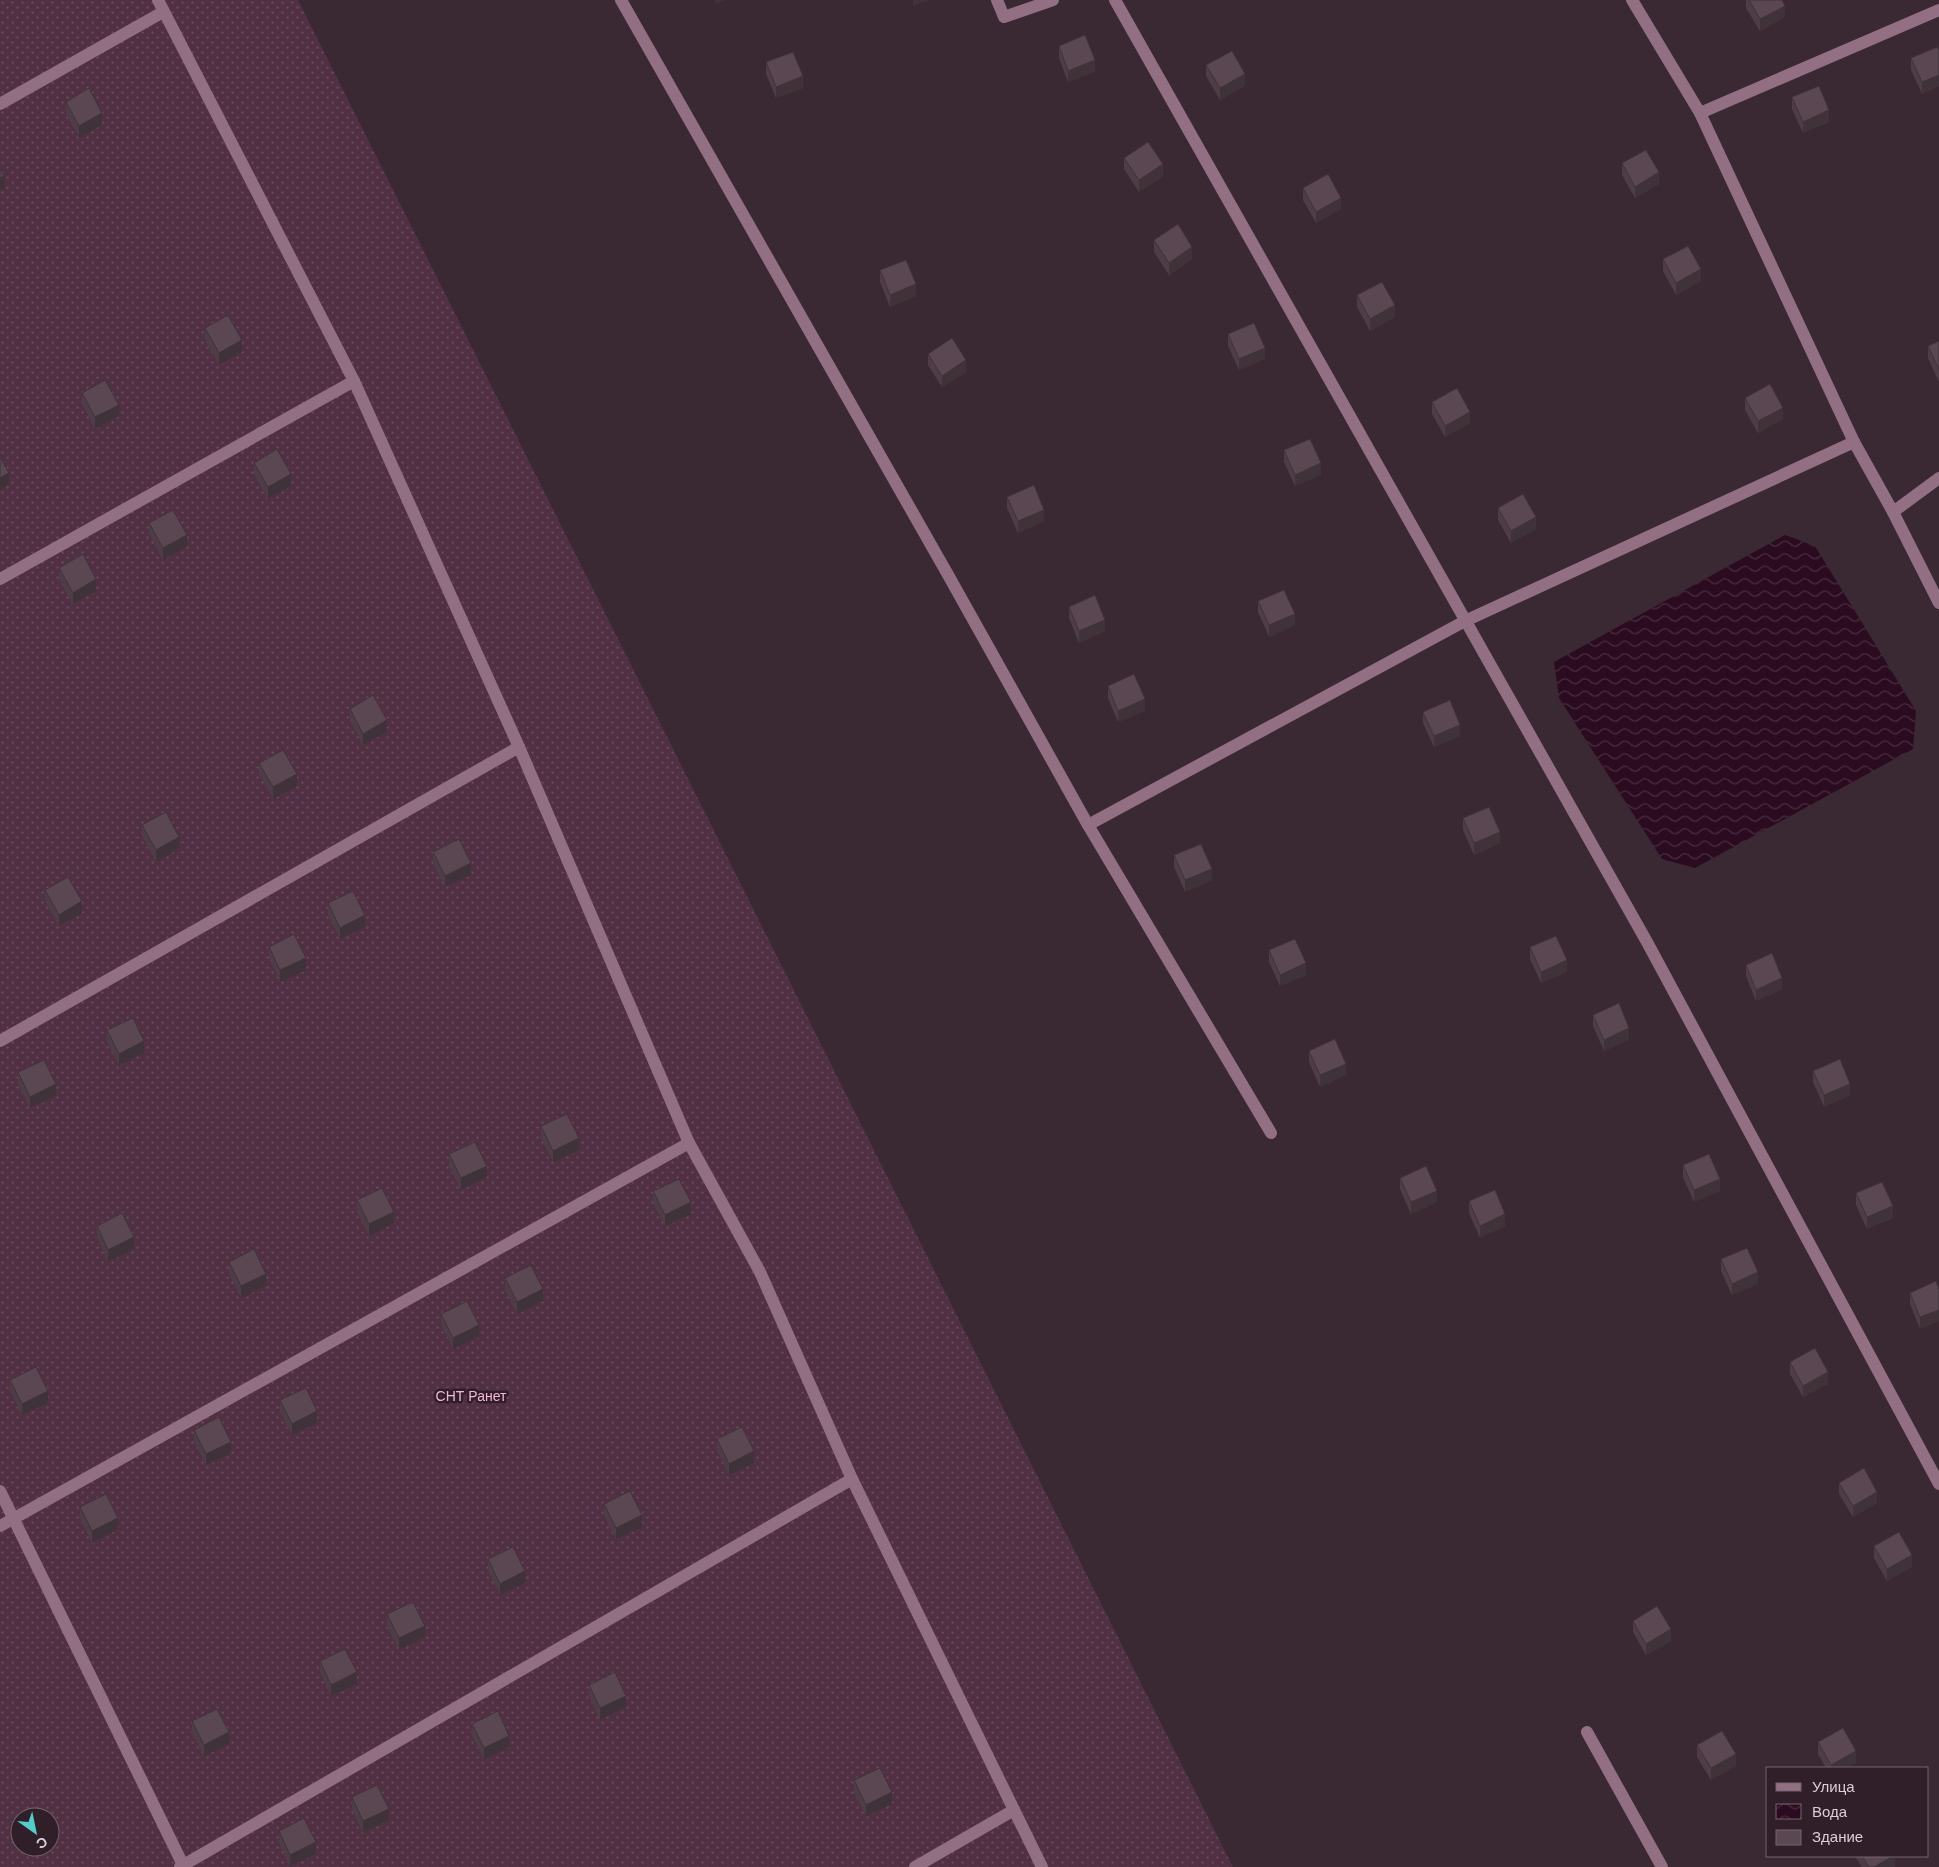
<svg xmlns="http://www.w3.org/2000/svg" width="1939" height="1867" viewBox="0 0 1939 1867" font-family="Arial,sans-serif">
	<defs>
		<pattern id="grass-dots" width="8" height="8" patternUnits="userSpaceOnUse" patternTransform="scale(1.25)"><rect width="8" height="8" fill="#513044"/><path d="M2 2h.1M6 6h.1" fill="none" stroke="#694d5e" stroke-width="1.8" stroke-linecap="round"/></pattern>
		<pattern id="water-waves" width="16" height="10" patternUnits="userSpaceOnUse" patternTransform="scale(1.25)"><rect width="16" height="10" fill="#2b0b20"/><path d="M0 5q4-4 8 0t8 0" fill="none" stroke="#492d40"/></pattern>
	</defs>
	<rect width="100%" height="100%" fill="#3a2833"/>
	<path fill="url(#grass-dots)" fill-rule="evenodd" d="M0,0H298L1233,1867H0ZM20,1817H50V1847H20Z"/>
	<path fill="url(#water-waves)" d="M1785,535L1815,546L1916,711L1913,749L1695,868L1662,859L1559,698L1554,662Z"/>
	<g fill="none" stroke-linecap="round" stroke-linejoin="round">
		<g stroke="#936f84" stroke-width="12">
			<path d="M158,0L354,381L519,747L689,1143L760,1272L852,1479L1042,1867"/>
			<path d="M621,0L947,573L1088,825L1271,1133"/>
			<path d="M997,0L1004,17L1053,0"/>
			<path d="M1115,0L1647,942L1939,1484"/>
			<path d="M1632,0L1700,113L1854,442L1893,512L1939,603"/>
			<path d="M0,104L163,12"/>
			<path d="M1700,113L1939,10"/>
			<path d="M1893,512L1939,478"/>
			<path d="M0,579L354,381"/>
			<path d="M1088,825L1465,621L1854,442"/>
			<path d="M0,1041L519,747"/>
			<path d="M0,1491L184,1867"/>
			<path d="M0,1526L689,1143"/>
			<path d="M1587,1732L1662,1867"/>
			<path d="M180,1867L852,1479"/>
			<path d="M915,1867L1014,1810"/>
		</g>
	</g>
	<g fill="#4e3d47">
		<path d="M1746,0H1782L1785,17L1760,31L1746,8Z"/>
		<path d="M1059,46L1095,72L1068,82L1059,58Z"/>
		<path d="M1939,50V86L1922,94L1911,70V58Z"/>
		<path d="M766,62L803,88L776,98L766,74Z"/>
		<path d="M1206,65L1245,86L1220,100L1206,76Z"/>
		<path d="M1792,97L1829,122L1803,133L1792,109Z"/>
		<path d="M66,102L102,125L79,138L66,113Z"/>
		<path d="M1124,158L1163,176L1139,192L1124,169Z"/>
		<path d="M1622,163L1659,184L1635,198L1622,175Z"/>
		<path d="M1303,188L1341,209L1316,223L1303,200Z"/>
		<path d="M1154,240L1192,259L1169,275L1154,252Z"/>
		<path d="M1663,259L1701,281L1676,295L1663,271Z"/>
		<path d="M880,270L916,296L890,307L880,282Z"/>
		<path d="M1357,295L1395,317L1370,331L1357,307Z"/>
		<path d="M205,328L242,352L219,365L205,340Z"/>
		<path d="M1228,334L1265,359L1239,370L1228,346Z"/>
		<path d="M1939,341V382L1928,358V346Z"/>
		<path d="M928,354L966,372L942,387L928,365Z"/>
		<path d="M82,393L119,416L95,429L82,404Z"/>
		<path d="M1745,398L1783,419L1758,433L1745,410Z"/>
		<path d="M1432,402L1470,423L1445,437L1432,414Z"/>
		<path d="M1284,450L1321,475L1295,486L1284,462Z"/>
		<path d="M254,463L291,486L268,499L254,474Z"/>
		<path d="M1007,497L1044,521L1018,533L1007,508Z"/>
		<path d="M1498,508L1536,529L1511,543L1498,520Z"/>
		<path d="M149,523L187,546L163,560L149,534Z"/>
		<path d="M59,568L96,591L73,604L59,580Z"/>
		<path d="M1258,601L1295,625L1269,637L1258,612Z"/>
		<path d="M1069,607L1105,631L1079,643L1069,618Z"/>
		<path d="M1108,686L1145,711L1118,722L1108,698Z"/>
		<path d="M350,709L387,732L363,745L350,721Z"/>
		<path d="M1423,712L1460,736L1434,747L1423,723Z"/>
		<path d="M259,763L297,786L273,799L259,774Z"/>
		<path d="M1463,818L1500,843L1474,855L1463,830Z"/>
		<path d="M142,825L179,848L156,862L142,836Z"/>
		<path d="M433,852L471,875L445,887L433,864Z"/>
		<path d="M1174,855L1212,880L1185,892L1174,867Z"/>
		<path d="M45,890L82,913L59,926L45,901Z"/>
		<path d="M328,903L365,927L340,939L328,915Z"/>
		<path d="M269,947L306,970L280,982L269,958Z"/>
		<path d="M1530,947L1567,972L1541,983L1530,959Z"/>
		<path d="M1269,950L1306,975L1280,986L1269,962Z"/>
		<path d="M1746,965L1782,989L1756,1001L1746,976Z"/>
		<path d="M1593,1015L1629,1040L1604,1051L1593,1026Z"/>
		<path d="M107,1030L144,1053L119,1065L107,1042Z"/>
		<path d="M1309,1051L1346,1075L1320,1087L1309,1062Z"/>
		<path d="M1813,1071L1850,1095L1824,1107L1813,1082Z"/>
		<path d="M18,1072L56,1096L30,1108L18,1084Z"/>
		<path d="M541,1126L579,1150L553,1162L541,1138Z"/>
		<path d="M449,1154L487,1177L461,1190L449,1166Z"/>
		<path d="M1683,1165L1720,1191L1694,1202L1683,1177Z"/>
		<path d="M1400,1178L1437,1202L1411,1214L1400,1189Z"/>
		<path d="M653,1191L691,1214L665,1226L653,1203Z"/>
		<path d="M1856,1193L1893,1218L1867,1229L1856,1205Z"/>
		<path d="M357,1200L394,1223L369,1236L357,1212Z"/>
		<path d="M1469,1201L1505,1226L1480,1238L1469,1213Z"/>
		<path d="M97,1226L134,1249L108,1262L97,1237Z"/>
		<path d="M1721,1259L1758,1284L1732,1295L1721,1271Z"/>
		<path d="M229,1262L266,1285L241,1298L229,1274Z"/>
		<path d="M505,1278L543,1301L517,1314L505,1290Z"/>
		<path d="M1939,1289V1321L1920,1329L1910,1304V1293Z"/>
		<path d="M441,1314L479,1337L453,1349L441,1325Z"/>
		<path d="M1790,1362L1828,1384L1803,1397L1790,1374Z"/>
		<path d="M10,1380L48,1403L22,1415L10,1391Z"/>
		<path d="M280,1400L317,1423L292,1435L280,1412Z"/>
		<path d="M194,1430L231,1453L206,1465L194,1441Z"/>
		<path d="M717,1439L754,1463L729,1475L717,1451Z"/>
		<path d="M1839,1483L1877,1503L1853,1517L1839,1494Z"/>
		<path d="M604,1504L642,1527L616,1539L604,1515Z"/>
		<path d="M80,1507L118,1529L92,1543L80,1518Z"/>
		<path d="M1874,1546L1912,1567L1887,1581L1874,1558Z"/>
		<path d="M488,1559L525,1583L500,1595L488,1571Z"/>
		<path d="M387,1614L425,1637L399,1650L387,1626Z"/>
		<path d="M1633,1621L1671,1641L1646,1655L1633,1632Z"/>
		<path d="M320,1661L357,1684L331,1696L320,1673Z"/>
		<path d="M589,1685L626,1707L600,1720L589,1696Z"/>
		<path d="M192,1721L229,1744L204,1756L192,1733Z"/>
		<path d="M472,1724L509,1747L484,1760L472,1735Z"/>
		<path d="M1818,1742L1856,1763L1847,1768H1826L1818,1754Z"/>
		<path d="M1697,1745L1736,1766L1711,1780L1697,1757Z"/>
		<path d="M854,1780L892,1804L866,1816L854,1792Z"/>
		<path d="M352,1797L389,1820L363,1833L352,1809Z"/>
		<path d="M279,1831L316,1854L290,1866L279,1843Z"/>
		<path d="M1856,1856H1895V1866L1894,1867H1862L1856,1858Z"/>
	</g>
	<g fill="#403239">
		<path d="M715,0H725L715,4Z"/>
		<path d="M913,0H929L913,6Z"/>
		<path d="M1785,6V17L1760,31V19Z"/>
		<path d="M1095,60V72L1068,82V71Z"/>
		<path d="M1245,74V86L1220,100V88Z"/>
		<path d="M1939,75V86L1922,94V82Z"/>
		<path d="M803,76V88L776,98V87Z"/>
		<path d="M1829,110V122L1803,133V122Z"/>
		<path d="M102,113V125L79,138V126Z"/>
		<path d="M1163,164V176L1139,192V180Z"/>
		<path d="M1659,172V184L1635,198V187Z"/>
		<path d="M4,176V188L0,190V178Z"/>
		<path d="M1341,198V209L1316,223V212Z"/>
		<path d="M1192,247V259L1169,275V263Z"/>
		<path d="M1701,269V281L1676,295V283Z"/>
		<path d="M916,284V296L890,307V295Z"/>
		<path d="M1395,305V317L1370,331V319Z"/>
		<path d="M242,340V352L219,365V353Z"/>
		<path d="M1265,348V359L1239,370V359Z"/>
		<path d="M966,360V372L942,387V376Z"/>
		<path d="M119,405V416L95,429V417Z"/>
		<path d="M1783,408V419L1758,433V421Z"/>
		<path d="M1470,412V423L1445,437V426Z"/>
		<path d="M1321,463V475L1295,486V475Z"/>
		<path d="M9,473V484L0,490V478Z"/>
		<path d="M291,474V486L268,499V487Z"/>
		<path d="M1044,510V521L1018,533V521Z"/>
		<path d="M1536,517V529L1511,543V531Z"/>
		<path d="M187,535V546L163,560V548Z"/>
		<path d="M96,579V591L73,604V593Z"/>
		<path d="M1295,614V625L1269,637V625Z"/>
		<path d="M1105,620V631L1079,643V631Z"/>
		<path d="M1145,699V711L1118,722V711Z"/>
		<path d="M387,720V732L363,745V734Z"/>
		<path d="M1460,725V736L1434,747V736Z"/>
		<path d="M297,774V786L273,799V787Z"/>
		<path d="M1500,832V843L1474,855V843Z"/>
		<path d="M179,837V848L156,862V850Z"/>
		<path d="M471,863V875L445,887V876Z"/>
		<path d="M1212,869V880L1185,892V880Z"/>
		<path d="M82,901V913L59,926V915Z"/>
		<path d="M365,915V927L340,939V928Z"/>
		<path d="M306,958V970L280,982V970Z"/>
		<path d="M1567,960V972L1541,983V972Z"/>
		<path d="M1306,963V975L1280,986V975Z"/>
		<path d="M1782,978V989L1756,1001V990Z"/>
		<path d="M1629,1028V1040L1604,1051V1040Z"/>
		<path d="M144,1041V1053L119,1065V1054Z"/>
		<path d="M1346,1064V1075L1320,1087V1075Z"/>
		<path d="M56,1084V1096L30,1108V1097Z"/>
		<path d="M1850,1084V1095L1824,1107V1095Z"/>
		<path d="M579,1138V1150L553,1162V1151Z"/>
		<path d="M487,1166V1177L461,1190V1178Z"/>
		<path d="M1720,1179V1191L1694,1202V1190Z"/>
		<path d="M1437,1191V1202L1411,1214V1202Z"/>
		<path d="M691,1202V1214L665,1226V1215Z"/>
		<path d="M1893,1206V1218L1867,1229V1217Z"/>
		<path d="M394,1212V1223L369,1236V1224Z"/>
		<path d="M1505,1214V1226L1480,1238V1226Z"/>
		<path d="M134,1237V1249L108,1262V1250Z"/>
		<path d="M1758,1272V1284L1732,1295V1284Z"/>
		<path d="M266,1274V1285L241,1298V1286Z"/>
		<path d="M543,1289V1301L517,1314V1302Z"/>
		<path d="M1939,1310V1321L1920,1329V1317Z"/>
		<path d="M479,1325V1337L453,1349V1338Z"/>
		<path d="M1828,1372V1384L1803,1397V1386Z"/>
		<path d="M48,1391V1403L22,1415V1404Z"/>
		<path d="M317,1411V1423L292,1435V1424Z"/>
		<path d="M231,1442V1453L206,1465V1454Z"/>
		<path d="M754,1451V1463L729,1475V1464Z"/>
		<path d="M1877,1492V1503L1853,1517V1506Z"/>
		<path d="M642,1515V1527L616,1539V1528Z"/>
		<path d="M118,1518V1529L92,1543V1531Z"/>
		<path d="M1912,1555V1567L1887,1581V1569Z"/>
		<path d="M525,1571V1583L500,1595V1584Z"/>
		<path d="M425,1626V1637L399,1650V1638Z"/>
		<path d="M1671,1629V1641L1646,1655V1644Z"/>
		<path d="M357,1672V1684L331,1696V1685Z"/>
		<path d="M626,1696V1707L600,1720V1708Z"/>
		<path d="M229,1732V1744L204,1756V1745Z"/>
		<path d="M509,1736V1747L484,1760V1748Z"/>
		<path d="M1856,1751V1763L1847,1768H1831V1765Z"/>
		<path d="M1736,1754V1766L1711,1780V1768Z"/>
		<path d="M892,1792V1804L866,1816V1805Z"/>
		<path d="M389,1809V1820L363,1833V1821Z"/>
		<path d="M316,1842V1854L290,1866V1855Z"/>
		<path d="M1893,1856H1895V1866L1894,1867H1874Z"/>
	</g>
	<g fill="#5b4752" stroke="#403239">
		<path d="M1749,0H1782L1785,6L1760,19Z"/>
		<path d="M1085,35L1095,60L1068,71L1059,46Z"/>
		<path d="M1937,47L1939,50V75L1922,82L1911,58Z"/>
		<path d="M1232,51L1245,74L1220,88L1206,65Z"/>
		<path d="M793,52L803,76L776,87L766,62Z"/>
		<path d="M1819,86L1829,110L1803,122L1792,97Z"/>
		<path d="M89,88L102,113L79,126L66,102Z"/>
		<path d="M1148,142L1163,164L1139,180L1124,158Z"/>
		<path d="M1646,150L1659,172L1635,187L1622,163Z"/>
		<path d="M0,169L4,176L0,178Z"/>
		<path d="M1328,174L1341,198L1316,212L1303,188Z"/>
		<path d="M1178,224L1192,247L1169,263L1154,240Z"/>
		<path d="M1688,246L1701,269L1676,283L1663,259Z"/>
		<path d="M906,260L916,284L890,295L880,270Z"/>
		<path d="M1382,282L1395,305L1370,319L1357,295Z"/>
		<path d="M228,315L242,340L219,353L205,328Z"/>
		<path d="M1254,323L1265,348L1239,359L1228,334Z"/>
		<path d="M952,338L966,360L942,376L928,354Z"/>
		<path d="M1939,341V370L1928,346Z"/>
		<path d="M105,380L119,405L95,417L82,393Z"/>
		<path d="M1770,384L1783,408L1758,421L1745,398Z"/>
		<path d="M1457,388L1470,412L1445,426L1432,402Z"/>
		<path d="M1310,439L1321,463L1295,475L1284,450Z"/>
		<path d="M277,449L291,474L268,487L254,463Z"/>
		<path d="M0,457L9,473L0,478Z"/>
		<path d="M1034,485L1044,510L1018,521L1007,497Z"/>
		<path d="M1523,494L1536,517L1511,531L1498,508Z"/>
		<path d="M173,510L187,535L163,548L149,523Z"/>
		<path d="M83,554L96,579L73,593L59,568Z"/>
		<path d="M1284,590L1295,614L1269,625L1258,601Z"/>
		<path d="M1095,595L1105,620L1079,631L1069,607Z"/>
		<path d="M1134,674L1145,699L1118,711L1108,686Z"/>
		<path d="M373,695L387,720L363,734L350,709Z"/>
		<path d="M1450,700L1460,725L1434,736L1423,712Z"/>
		<path d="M283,750L297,774L273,787L259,763Z"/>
		<path d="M1489,807L1500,832L1474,843L1463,818Z"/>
		<path d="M166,812L179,837L156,850L142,825Z"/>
		<path d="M459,839L471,863L445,876L433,852Z"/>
		<path d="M1201,844L1212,869L1185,880L1174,855Z"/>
		<path d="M68,877L82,901L59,915L45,890Z"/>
		<path d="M353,891L365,915L340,928L328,903Z"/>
		<path d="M294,934L306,958L280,970L269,947Z"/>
		<path d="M1556,936L1567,960L1541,972L1530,947Z"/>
		<path d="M1295,939L1306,963L1280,975L1269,950Z"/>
		<path d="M1772,953L1782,978L1756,990L1746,965Z"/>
		<path d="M1619,1003L1629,1028L1604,1040L1593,1015Z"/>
		<path d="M133,1018L144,1041L119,1054L107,1030Z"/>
		<path d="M1335,1039L1346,1064L1320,1075L1309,1051Z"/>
		<path d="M1840,1059L1850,1084L1824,1095L1813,1071Z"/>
		<path d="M44,1060L56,1084L30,1097L18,1072Z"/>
		<path d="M567,1114L579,1138L553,1151L541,1126Z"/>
		<path d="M475,1142L487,1166L461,1178L449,1154Z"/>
		<path d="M1709,1154L1720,1179L1694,1190L1683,1165Z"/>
		<path d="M1426,1166L1437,1191L1411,1202L1400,1178Z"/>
		<path d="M679,1179L691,1202L665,1215L653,1191Z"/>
		<path d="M1882,1182L1893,1206L1867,1217L1856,1193Z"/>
		<path d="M382,1188L394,1212L369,1224L357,1200Z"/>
		<path d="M1495,1190L1505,1214L1480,1226L1469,1201Z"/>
		<path d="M122,1213L134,1237L108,1250L97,1226Z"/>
		<path d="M1747,1248L1758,1272L1732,1284L1721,1259Z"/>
		<path d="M254,1249L266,1274L241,1286L229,1262Z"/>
		<path d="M531,1265L543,1289L517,1302L505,1278Z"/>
		<path d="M1936,1281L1939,1289V1310L1920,1317L1910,1293Z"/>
		<path d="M467,1301L479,1325L453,1338L441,1314Z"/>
		<path d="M1815,1348L1828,1372L1803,1386L1790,1362Z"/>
		<path d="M36,1367L48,1391L22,1404L10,1380Z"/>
		<path d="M306,1388L317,1411L292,1424L280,1400Z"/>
		<path d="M219,1417L231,1442L206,1454L194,1430Z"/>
		<path d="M742,1427L754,1451L729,1464L717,1439Z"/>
		<path d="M1864,1468L1877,1492L1853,1506L1839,1483Z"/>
		<path d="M630,1491L642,1515L616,1528L604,1504Z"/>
		<path d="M106,1494L118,1518L92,1531L80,1507Z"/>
		<path d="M1899,1532L1912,1555L1887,1569L1874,1546Z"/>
		<path d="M513,1547L525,1571L500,1584L488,1559Z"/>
		<path d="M413,1602L425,1626L399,1638L387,1614Z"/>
		<path d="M1657,1606L1671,1629L1646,1644L1633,1621Z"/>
		<path d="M345,1649L357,1672L331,1685L320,1661Z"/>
		<path d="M615,1672L626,1696L600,1708L589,1685Z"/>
		<path d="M217,1709L229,1732L204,1745L192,1721Z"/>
		<path d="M498,1711L509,1736L484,1748L472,1724Z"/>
		<path d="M1843,1728L1856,1751L1831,1765L1818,1742Z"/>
		<path d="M1722,1731L1736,1754L1711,1768L1697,1745Z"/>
		<path d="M880,1768L892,1792L866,1805L854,1780Z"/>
		<path d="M377,1785L389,1809L363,1821L352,1797Z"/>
		<path d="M304,1818L316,1842L290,1855L279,1831Z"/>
		<path d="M1862,1856H1893L1874,1867H1869Z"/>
	</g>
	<g text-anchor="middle" stroke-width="5" stroke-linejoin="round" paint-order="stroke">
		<g font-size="14" fill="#f7b4dc" stroke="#301e29">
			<text x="471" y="1401">СНТ Ранет</text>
		</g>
	</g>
	<rect x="1766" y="1767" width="162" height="90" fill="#301e29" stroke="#74646e"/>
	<rect x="1776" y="1783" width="25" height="8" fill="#936f84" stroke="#74646e"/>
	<text x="1812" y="1792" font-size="15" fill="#dbced5">Улица</text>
	<rect x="1776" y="1804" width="25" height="15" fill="url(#water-waves)" stroke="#74646e"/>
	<text x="1812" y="1817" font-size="15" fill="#dbced5">Вода</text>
	<rect x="1776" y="1830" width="25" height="15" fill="#5b4752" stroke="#74646e"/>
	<text x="1812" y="1842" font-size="15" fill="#dbced5">Здание</text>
	<g transform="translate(35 1832) rotate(147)"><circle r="24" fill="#301e29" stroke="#74646e"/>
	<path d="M0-4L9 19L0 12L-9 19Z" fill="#53cdca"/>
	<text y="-8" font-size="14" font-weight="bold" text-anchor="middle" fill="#dbced5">С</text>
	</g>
</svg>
